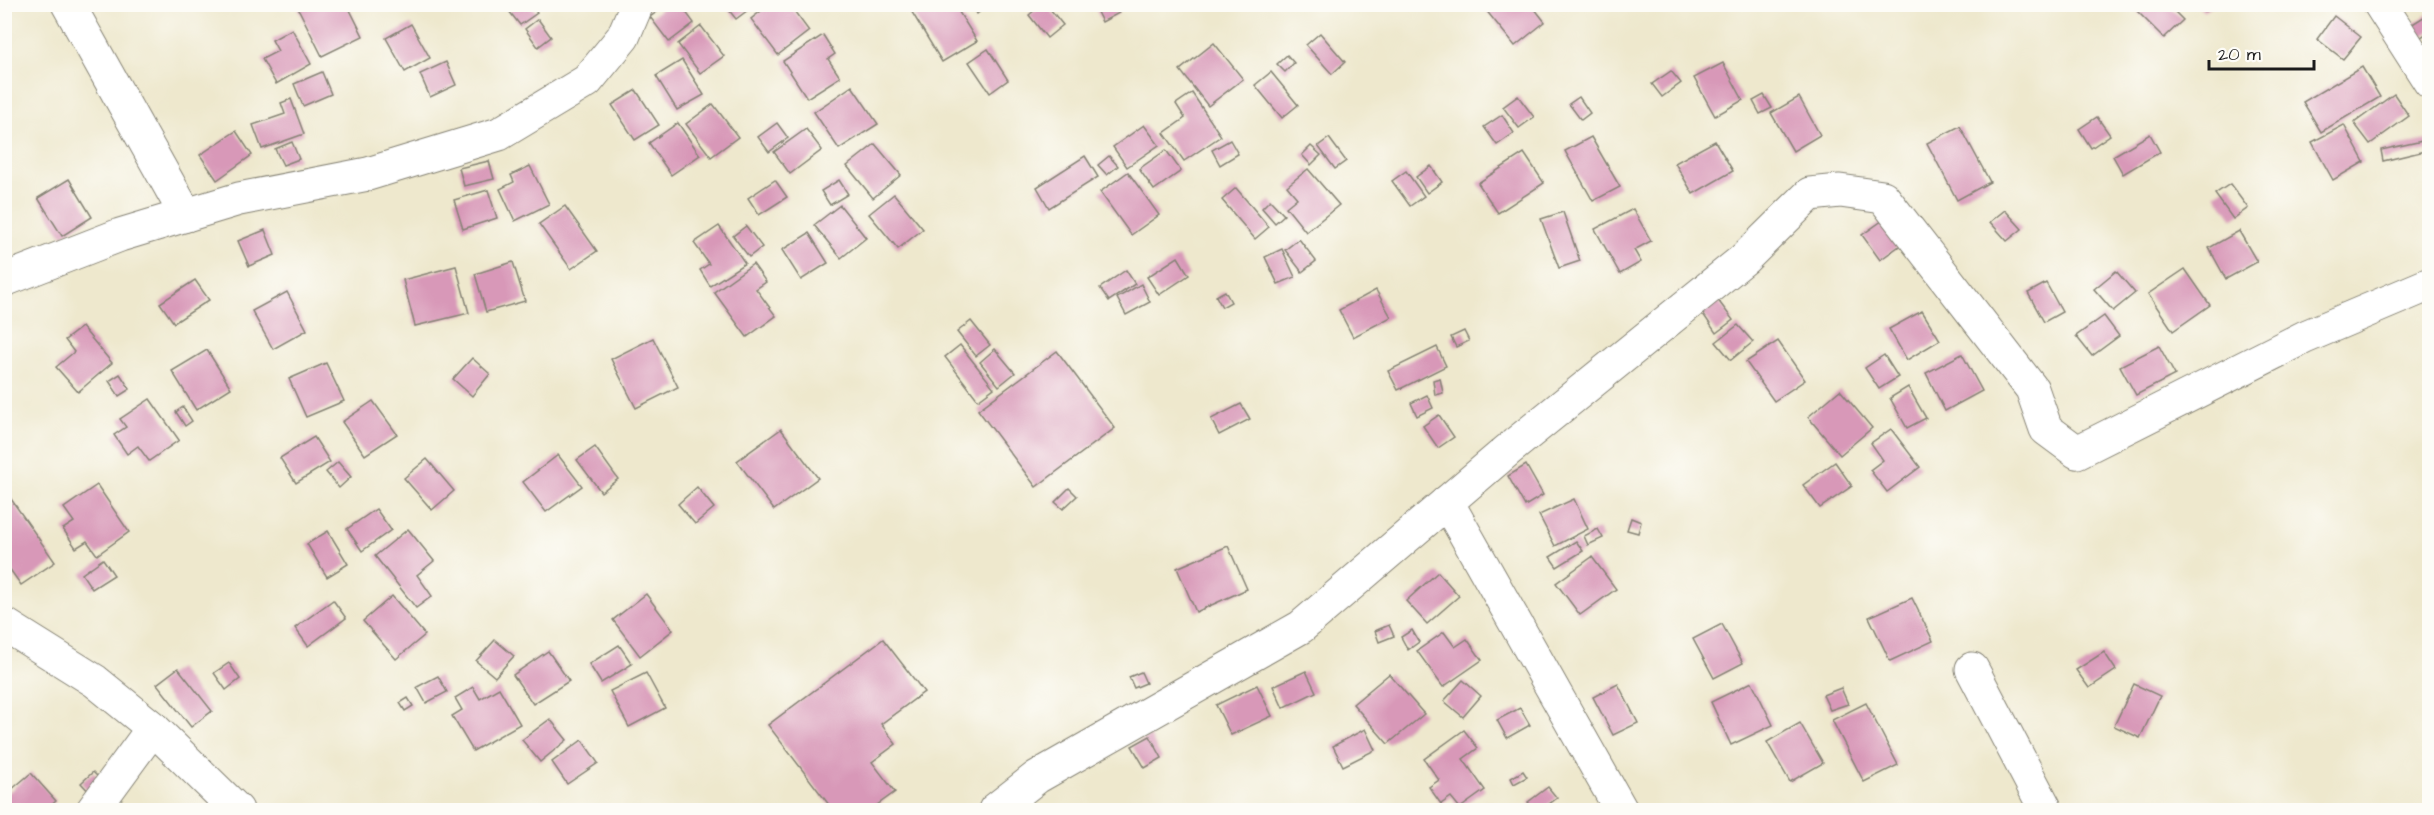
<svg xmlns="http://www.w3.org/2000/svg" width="2434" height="815" viewBox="0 0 2434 815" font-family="'Architects Daughter',sans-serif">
	<rect width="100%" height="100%" fill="#fdfcf7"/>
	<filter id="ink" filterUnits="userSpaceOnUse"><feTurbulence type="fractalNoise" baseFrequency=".0167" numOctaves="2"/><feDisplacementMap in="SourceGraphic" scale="12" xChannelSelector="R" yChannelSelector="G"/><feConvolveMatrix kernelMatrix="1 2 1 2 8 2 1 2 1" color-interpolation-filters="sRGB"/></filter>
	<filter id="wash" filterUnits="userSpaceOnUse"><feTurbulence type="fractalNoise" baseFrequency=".008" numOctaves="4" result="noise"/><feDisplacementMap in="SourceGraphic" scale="24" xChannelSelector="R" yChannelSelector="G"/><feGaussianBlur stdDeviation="1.35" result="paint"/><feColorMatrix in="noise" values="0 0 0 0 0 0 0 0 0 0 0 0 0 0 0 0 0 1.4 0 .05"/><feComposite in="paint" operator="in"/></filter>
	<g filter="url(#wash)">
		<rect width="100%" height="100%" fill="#eee8cd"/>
		<g id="blocks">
			<g fill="#d898b8">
				<path d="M296,4H347L363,36L322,56Z"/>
				<path d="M389,4H401L393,10Z"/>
				<path d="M517,4H530L537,13L520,25L509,11Z"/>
				<path d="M668,4H680L694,23L669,42L650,17Z"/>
				<path d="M724,4H756L736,19Z"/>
				<path d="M770,4H789L809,31L778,55L751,19Z"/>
				<path d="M907,4H954L977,41L942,62Z"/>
				<path d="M969,4H989L977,14Z"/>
				<path d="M1042,4H1046L1063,25L1047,38L1029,15Z"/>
				<path d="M1103,4H1115L1119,13L1102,22L1095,8Z"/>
				<path d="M1481,4H1531L1545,22L1515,46Z"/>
				<path d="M2142,4H2167L2183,20L2164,38L2136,10Z"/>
				<path d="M2197,5H2212L2204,12Z"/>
				<path d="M2430,13V31L2415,41L2406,28Z"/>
				<path d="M2334,16L2361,37L2343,59L2317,39Z"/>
				<path d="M538,19L551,37L538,47L525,29Z"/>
				<path d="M411,24L430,58L405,72L386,38Z"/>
				<path d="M701,26L724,56L700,73L678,44Z"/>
				<path d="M292,29L311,64L276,84L262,59L278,51L272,40Z"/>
				<path d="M1320,33L1345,62L1332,74L1306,45Z"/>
				<path d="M823,35L835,54L828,59L840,77L807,98L783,61Z"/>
				<path d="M1214,43L1243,79L1208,106L1180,70Z"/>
				<path d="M988,49L1008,80L990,93L969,62Z"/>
				<path d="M1287,55L1294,63L1285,72L1277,64Z"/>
				<path d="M682,60L704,95L677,110L656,76Z"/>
				<path d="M446,62L456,85L430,97L420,74Z"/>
				<path d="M1723,63L1743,100L1715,116L1694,78Z"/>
				<path d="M2362,67L2380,97L2321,132L2303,102Z"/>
				<path d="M1671,71L1681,83L1662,97L1652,84Z"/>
				<path d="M322,72L331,94L303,106L294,84Z"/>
				<path d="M1271,72L1298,105L1282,118L1255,85Z"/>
				<path d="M852,86L878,124L839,149L814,112Z"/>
				<path d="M636,90L659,125L635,140L612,105Z"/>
				<path d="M1192,93L1221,136L1184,161L1164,133L1185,118L1176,104Z"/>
				<path d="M2394,94L2409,116L2370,144L2354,123Z"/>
				<path d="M1764,95L1772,108L1760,114L1753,101Z"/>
				<path d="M1518,96L1534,117L1519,128L1503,107Z"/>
				<path d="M1579,97L1590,113L1581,120L1569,104Z"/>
				<path d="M1799,97L1820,135L1793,151L1771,113Z"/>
				<path d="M291,99L304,134L262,149L253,125L285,114L281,103Z"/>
				<path d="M713,104L738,137L711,157L686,124Z"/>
				<path d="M1502,115L1514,133L1497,145L1484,127Z"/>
				<path d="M2097,117L2110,135L2091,148L2079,129Z"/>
				<path d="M678,123L700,155L671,175L649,143Z"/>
				<path d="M777,123L788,138L769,152L758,137Z"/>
				<path d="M1144,125L1159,145L1127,167L1113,147Z"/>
				<path d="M2344,125L2364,162L2333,180L2312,142Z"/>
				<path d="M1960,126L1990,182L1957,200L1927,143Z"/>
				<path d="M806,129L822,150L790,174L774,152Z"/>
				<path d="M236,131L252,155L217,180L200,155Z"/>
				<path d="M2150,134L2160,152L2123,174L2113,156Z"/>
				<path d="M1591,137L1620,187L1593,201L1565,151Z"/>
				<path d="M1329,138L1346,161L1335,169L1318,146Z"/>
				<path d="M1230,140L1238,154L1220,165L1212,150Z"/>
				<path d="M2427,140L2429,150L2383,161L2381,150Z"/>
				<path d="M1715,141L1733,171L1693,194L1675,163Z"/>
				<path d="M292,142L299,159L283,165L275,149Z"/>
				<path d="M875,144L901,175L873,198L847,166Z"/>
				<path d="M1311,146L1321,155L1311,165L1302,155Z"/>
				<path d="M1166,150L1181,171L1154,190L1139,169Z"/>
				<path d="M1524,153L1544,183L1498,213L1478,183Z"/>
				<path d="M1085,156L1098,177L1049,208L1037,187Z"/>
				<path d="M1109,156L1118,166L1107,175L1098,165Z"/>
				<path d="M489,161L494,179L464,186L459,168Z"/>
				<path d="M530,166L549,204L515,221L500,189L514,182L511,175Z"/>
				<path d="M1431,166L1442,182L1427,193L1416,177Z"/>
				<path d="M1308,169L1339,205L1306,232L1286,207L1297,198L1287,186Z"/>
				<path d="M1406,171L1424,196L1410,206L1392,181Z"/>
				<path d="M1128,172L1159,215L1131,235L1100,192Z"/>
				<path d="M69,179L92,217L62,236L38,198Z"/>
				<path d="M775,180L787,197L759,215L748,198Z"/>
				<path d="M839,180L848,194L830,205L821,191Z"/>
				<path d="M2230,184L2248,208L2233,219L2215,194Z"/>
				<path d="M1236,188L1269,227L1255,239L1222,200Z"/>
				<path d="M488,190L497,218L463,229L454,200Z"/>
				<path d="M894,194L923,229L898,249L869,214Z"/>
				<path d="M1270,200L1284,215L1275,223L1262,208Z"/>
				<path d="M840,205L866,238L841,258L814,225Z"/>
				<path d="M565,206L597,251L571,269L539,224Z"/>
				<path d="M1633,209L1651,241L1634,250L1641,262L1620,274L1595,229Z"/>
				<path d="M2005,210L2022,229L2007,241L1990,222Z"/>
				<path d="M1563,212L1580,261L1559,268L1541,219Z"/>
				<path d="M1889,216L1906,241L1880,260L1862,235Z"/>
				<path d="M719,226L745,263L710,286L700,270L709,264L694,243Z"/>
				<path d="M746,226L762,247L749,257L733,236Z"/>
				<path d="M265,230L275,255L249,266L238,241Z"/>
				<path d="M2239,231L2257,262L2226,279L2209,248Z"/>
				<path d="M809,233L828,263L801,280L782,250Z"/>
				<path d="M1299,239L1316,261L1302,272L1285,250Z"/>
				<path d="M1282,249L1295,277L1278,284L1265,257Z"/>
				<path d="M1178,257L1189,275L1159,295L1147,277Z"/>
				<path d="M513,262L525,301L486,312L475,274Z"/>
				<path d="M753,264L766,282L756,289L776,316L747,337L714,292Z"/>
				<path d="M456,266L469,313L415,326L403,280Z"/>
				<path d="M2185,269L2210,305L2173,331L2148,294Z"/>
				<path d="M1126,270L1135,284L1109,301L1100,288Z"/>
				<path d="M2116,271L2135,293L2113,311L2094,289Z"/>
				<path d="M195,280L209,300L174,323L160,303Z"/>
				<path d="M2046,283L2062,312L2044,322L2028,293Z"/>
				<path d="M1141,284L1150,302L1126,315L1117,298Z"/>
				<path d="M1376,290L1391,317L1353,337L1339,310Z"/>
				<path d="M1225,291L1231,302L1222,307L1216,296Z"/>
				<path d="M287,292L307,330L273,349L252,311Z"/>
				<path d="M1717,299L1733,320L1716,333L1701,311Z"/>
				<path d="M1922,311L1940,340L1907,360L1889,329Z"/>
				<path d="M2104,316L2119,336L2092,356L2076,336Z"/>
				<path d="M971,321L990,345L976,356L957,332Z"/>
				<path d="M1738,325L1753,342L1731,360L1716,342Z"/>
				<path d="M82,327L112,363L78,392L56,367L74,352L65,340Z"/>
				<path d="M1464,331L1469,341L1456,347L1451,337Z"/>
				<path d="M653,338L678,387L636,408L611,359Z"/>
				<path d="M1778,341L1805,380L1774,401L1746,362Z"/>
				<path d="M960,345L994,388L978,400L945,357Z"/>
				<path d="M2159,346L2175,375L2136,395L2120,366Z"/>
				<path d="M1437,347L1446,366L1398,390L1388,371Z"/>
				<path d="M995,349L1015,373L999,386L980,362Z"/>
				<path d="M207,350L231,388L196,410L172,371Z"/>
				<path d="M1057,351L1115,428L1036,487L978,410Z"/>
				<path d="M1962,354L1982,391L1945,411L1926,373Z"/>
				<path d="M1884,355L1898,377L1879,389L1865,368Z"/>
				<path d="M472,358L490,374L472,396L453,379Z"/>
				<path d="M326,363L344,401L306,417L289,379Z"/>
				<path d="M120,374L130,389L119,396L109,381Z"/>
				<path d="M1440,378L1443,393L1435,395L1433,380Z"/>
				<path d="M1908,387L1926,418L1907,428L1890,398Z"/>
				<path d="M1840,390L1872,428L1840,455L1808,417Z"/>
				<path d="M1427,395L1433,408L1417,416L1411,403Z"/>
				<path d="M150,399L179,440L149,461L138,446L127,454L114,435L126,427L120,419Z"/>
				<path d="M373,401L397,434L365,455L342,422Z"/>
				<path d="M1241,404L1250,419L1219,435L1211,419Z"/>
				<path d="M183,407L192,421L185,426L176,412Z"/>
				<path d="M1439,415L1454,437L1438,448L1423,426Z"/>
				<path d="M781,429L818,478L774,510L737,461Z"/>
				<path d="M1891,429L1920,467L1887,492L1870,470L1883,460L1871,443Z"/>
				<path d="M314,437L330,462L296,483L280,458Z"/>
				<path d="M595,447L618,479L601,492L577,460Z"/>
				<path d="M558,455L582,486L546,512L523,482Z"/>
				<path d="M427,459L454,491L432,510L404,478Z"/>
				<path d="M338,462L351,477L339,488L326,472Z"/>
				<path d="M1835,462L1852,486L1820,508L1803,485Z"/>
				<path d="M1526,465L1543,495L1525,506L1508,476Z"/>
				<path d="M97,485L129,532L97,555L87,541L76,548L63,529L74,522L64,508Z"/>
				<path d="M697,487L714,508L695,524L678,504Z"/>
				<path d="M1069,488L1077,496L1063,509L1055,502Z"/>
				<path d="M4,489L55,562L21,585L4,561Z"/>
				<path d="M1574,499L1588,529L1555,546L1539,515Z"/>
				<path d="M376,509L391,530L362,551L347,529Z"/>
				<path d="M1631,518L1641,522L1638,533L1627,530Z"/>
				<path d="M408,529L434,561L417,575L432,596L416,608L375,556Z"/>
				<path d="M1598,529L1603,538L1588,545L1584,536Z"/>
				<path d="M328,531L348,564L327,577L307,544Z"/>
				<path d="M1576,541L1583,551L1557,567L1550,557Z"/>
				<path d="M1228,546L1247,589L1196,612L1177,568Z"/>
				<path d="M1592,557L1616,589L1580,615L1556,583Z"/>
				<path d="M103,559L114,575L92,589L82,574Z"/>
				<path d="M1438,572L1459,596L1427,624L1406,601Z"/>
				<path d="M646,594L673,630L640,656L613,620Z"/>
				<path d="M392,596L425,635L396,659L363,621Z"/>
				<path d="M1912,598L1933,641L1890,661L1869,617Z"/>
				<path d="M333,600L346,618L308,646L295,628Z"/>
				<path d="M1722,624L1743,663L1714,678L1693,639Z"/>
				<path d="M1389,625L1394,636L1379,642L1375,631Z"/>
				<path d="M1412,630L1419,642L1408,650L1401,637Z"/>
				<path d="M1444,632L1455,647L1467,639L1482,660L1443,687L1417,651Z"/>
				<path d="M883,639L924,692L881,724L896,744L872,762L895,792L870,810H833L768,725Z"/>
				<path d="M495,640L514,656L495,677L476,661Z"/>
				<path d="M619,645L632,664L601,683L589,664Z"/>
				<path d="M548,651L569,681L533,704L513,675Z"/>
				<path d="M2104,652L2116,670L2089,688L2076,670Z"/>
				<path d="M229,663L240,679L226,690L214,673Z"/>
				<path d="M178,668L212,711L191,727L157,684Z"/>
				<path d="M1306,671L1316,692L1283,708L1273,686Z"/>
				<path d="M1141,672L1146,683L1134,688L1129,677Z"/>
				<path d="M646,673L665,708L629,727L610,691Z"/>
				<path d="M1389,674L1424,714L1388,744L1353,704Z"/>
				<path d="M438,676L447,692L426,703L417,687Z"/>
				<path d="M1463,680L1481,696L1463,717L1444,701Z"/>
				<path d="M1752,682L1773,725L1731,745L1711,702Z"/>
				<path d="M1618,684L1638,723L1613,735L1593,697Z"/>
				<path d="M2134,684L2160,696L2140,738L2114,726Z"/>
				<path d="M1257,685L1272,716L1231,735L1216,705Z"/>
				<path d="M473,687L480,699L499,688L520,724L473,751L452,716L462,710L455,698Z"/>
				<path d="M1841,688L1848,704L1830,710L1823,695Z"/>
				<path d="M408,698L413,706L405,711L400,703Z"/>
				<path d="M1866,703L1898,765L1864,782L1832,720Z"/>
				<path d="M1520,708L1530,725L1507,738L1497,720Z"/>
				<path d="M550,719L567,740L540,762L522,740Z"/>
				<path d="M1800,723L1823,763L1790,782L1767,742Z"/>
				<path d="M1365,729L1375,750L1343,766L1333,746Z"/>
				<path d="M1464,730L1478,748L1463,759L1485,790L1460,808L1451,797L1441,804L1429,787L1439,780L1424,759Z"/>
				<path d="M1150,736L1162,758L1145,768L1132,746Z"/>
				<path d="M582,740L598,763L567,784L552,762Z"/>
				<path d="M1523,771L1527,777L1514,784L1511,778Z"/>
				<path d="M93,772L103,782L91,794L81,783Z"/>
				<path d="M31,773L56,801L46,810H4V796Z"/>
				<path d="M1548,787L1557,798L1541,810H1535L1528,802Z"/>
			</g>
		</g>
	</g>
	<g filter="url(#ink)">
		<use href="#blocks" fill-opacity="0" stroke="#858274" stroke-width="1.5"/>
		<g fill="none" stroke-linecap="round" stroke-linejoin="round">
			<g stroke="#858274" stroke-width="35">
				<g id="minor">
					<path d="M68,4L186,215"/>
					<path d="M2380,4L2430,82"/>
					<path d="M4,280L120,235L239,199L368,174L499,134L587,81L623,37L637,4"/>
					<path d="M1447,502L1621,810"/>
					<path d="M4,624L95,681L153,728L237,810"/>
					<path d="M1972,669L2046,810"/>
					<path d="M93,810L153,728"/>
					<path d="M995,810L1037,777L1301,627L1508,450L1744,259L1810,194L1840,191L1883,197L2032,389L2046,429L2077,452L2305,337L2430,284"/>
				</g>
			</g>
			<use href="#minor" stroke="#fff" stroke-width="33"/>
		</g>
	</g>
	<rect width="2434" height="815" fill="none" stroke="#fdfcf7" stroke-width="24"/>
	<path d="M2209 60v9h105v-9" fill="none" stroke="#1c1c1c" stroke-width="3"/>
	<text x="2218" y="60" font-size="18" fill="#1c1c1c" stroke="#fdfcf7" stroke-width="4.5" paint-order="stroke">20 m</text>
</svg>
